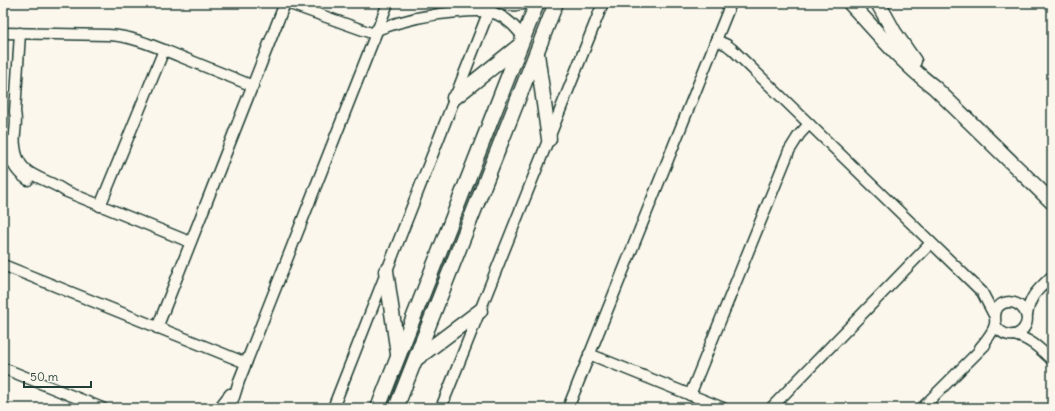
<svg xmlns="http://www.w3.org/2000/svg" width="1055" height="411" viewBox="0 0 1055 411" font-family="Delius,sans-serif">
	<rect width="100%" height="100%" fill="#fbf7ec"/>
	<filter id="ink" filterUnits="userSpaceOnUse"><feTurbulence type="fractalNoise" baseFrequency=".025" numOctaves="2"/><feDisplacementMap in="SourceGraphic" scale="8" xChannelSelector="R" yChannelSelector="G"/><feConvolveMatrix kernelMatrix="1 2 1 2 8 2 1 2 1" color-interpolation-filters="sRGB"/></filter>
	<g filter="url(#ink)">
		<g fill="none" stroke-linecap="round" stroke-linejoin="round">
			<g stroke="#1f3d34" stroke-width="13">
				<g id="street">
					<path d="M287,3L374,34"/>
					<path d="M502,3C511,7 518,5 528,3"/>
					<path d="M376,30C403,20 430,14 458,12C468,11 479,10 489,12C503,14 515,26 523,37"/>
					<path d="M3,33L108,35C133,36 156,47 179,56C204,66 228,76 253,86"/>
					<path d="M20,33L15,112C18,124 13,135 15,146C18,178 44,176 65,191L190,242"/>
					<path d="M716,40L727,45L732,49L982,292L994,315"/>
					<path d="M9,141C8,158 14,171 28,180"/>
					<path d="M100,206L164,50"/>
					<path d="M3,265L246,363"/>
					<path d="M1027,315C1030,295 1038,290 1052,276"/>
					<path d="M157,328C199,219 243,112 285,3"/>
					<path d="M1014,335C1032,340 1039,348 1052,360"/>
					<path d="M980,348C985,342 994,331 995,324C996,318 993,313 998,307C1012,293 1035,312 1024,328C1016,340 1001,336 995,324"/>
					<path d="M589,354L723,408"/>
					<path d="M3,368L102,408"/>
					<path d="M690,395L789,151L799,135L809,124"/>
					<path d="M219,408L230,394"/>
					<path d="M228,408L234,397L239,381L388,3"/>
					<path d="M333,408L492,3"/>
					<path d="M441,408L603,3"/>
					<path d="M568,408L731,3"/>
					<path d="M771,408L931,243"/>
					<path d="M922,408L985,345"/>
				</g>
			</g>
			<g stroke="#1f3d34" stroke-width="17">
				<g id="secondary">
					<path d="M850,3C877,32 902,63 934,87L1052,202"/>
					<path d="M878,3L894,32L914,61"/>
					<path d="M537,54L549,139"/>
					<path d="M454,98L519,46"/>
					<path d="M386,271L398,354"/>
					<path d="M416,359L480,311"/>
					<path d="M378,408L537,3"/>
					<path d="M396,408L556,3"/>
				</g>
			</g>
			<use href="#street" stroke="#fbf7ec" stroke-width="10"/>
			<use href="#secondary" stroke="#fbf7ec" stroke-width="14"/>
		</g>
	</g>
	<rect width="1055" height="411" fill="none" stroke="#fbf7ec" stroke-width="16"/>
	<rect x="8" y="8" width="1039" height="395" fill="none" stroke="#1f3d34" stroke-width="1.5" filter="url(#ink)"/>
	<path d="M24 381v6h67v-6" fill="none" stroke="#1f3d34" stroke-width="2"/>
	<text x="30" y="381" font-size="12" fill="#1f3d34" stroke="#fbf7ec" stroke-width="3" paint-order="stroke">50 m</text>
</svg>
